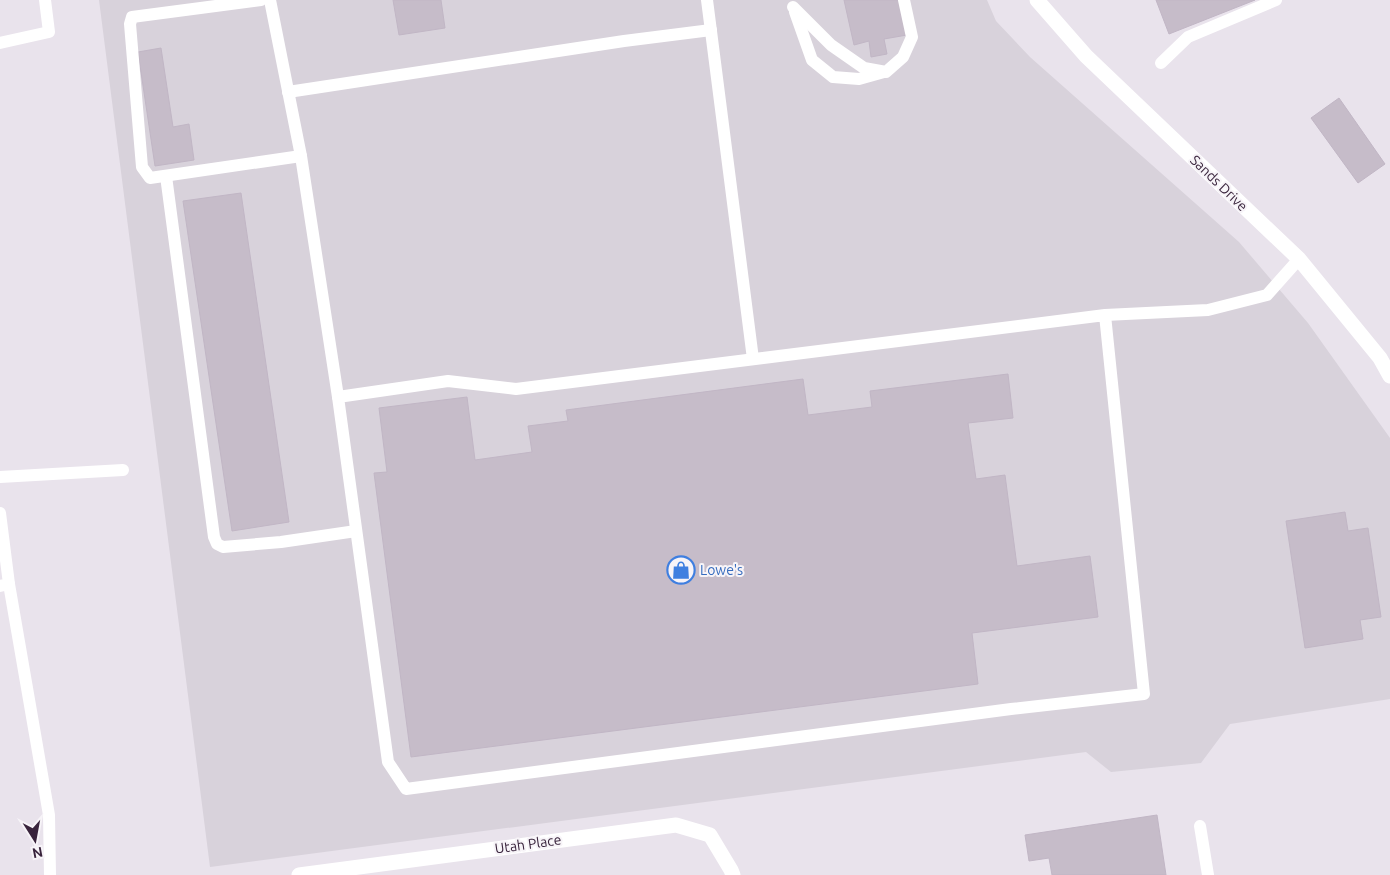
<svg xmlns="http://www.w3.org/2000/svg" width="1390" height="875" viewBox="0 0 1390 875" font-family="Ubuntu,sans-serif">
	<rect width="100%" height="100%" fill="#e9e3ec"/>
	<path fill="#d8d2db" d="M99,0H987L996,21L1030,57L1239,242L1308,323L1390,438V699L1230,724L1201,763L1111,772L1086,752L210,867Z"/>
	<g fill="#c6bcc9" stroke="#c1b6c5">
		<path d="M393,0H441L445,28L399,35Z"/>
		<path d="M844,0H900L907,35L884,39L887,54L871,57L869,41L854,45Z"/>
		<path d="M1156,0H1255L1169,34Z"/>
		<path d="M161,48L173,127L189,124L194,160L155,166L138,52Z"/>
		<path d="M1339,98L1385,164L1358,183L1311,118Z"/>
		<path d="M241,193L289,522L232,531L183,201Z"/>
		<path d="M1008,374L1013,418L968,423L976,479L1005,475L1017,566L1090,556L1098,617L972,633L978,684L411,757L374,473L387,472L379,408L467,397L475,460L532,452L528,426L568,421L566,410L803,379L808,415L872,407L870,391Z"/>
		<path d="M1345,512L1348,531L1368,528L1381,617L1360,620L1363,639L1305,648L1286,521Z"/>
		<path d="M1157,815L1166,875H1052L1049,858L1029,861L1025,835Z"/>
	</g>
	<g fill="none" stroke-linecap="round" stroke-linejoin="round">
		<g stroke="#fff" stroke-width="12">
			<path d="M261,0L132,17L130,24L142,167L150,178L301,156"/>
			<path d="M270,0L301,156L338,397"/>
			<path d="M707,0L753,359"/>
			<path d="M793,7L831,45L864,68L886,72L903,57L912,37L904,0"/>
			<path d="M795,12L812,60L833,77L859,79L884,72"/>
			<path d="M0,43L49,32L45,0"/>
			<path d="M1161,63L1188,37L1276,0"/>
			<path d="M288,92L624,41L711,30"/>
			<path d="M166,176L214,537L217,544L223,547L281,542L356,531"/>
			<path d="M1105,315L1144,694L1011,709L406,789L388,762L338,397L448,381L516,389L1105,315L1208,310L1267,295L1299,259"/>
			<path d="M0,477L123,470"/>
			<path d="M0,513L9,584L0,586"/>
			<path d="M9,584L49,815L50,875"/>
			<path d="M1200,826L1208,875"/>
		</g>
		<g stroke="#fff" stroke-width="15">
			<path d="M1037,0L1086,56L1299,259L1380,358L1390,376"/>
			<path d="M299,875L676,825L710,835L731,870L733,875"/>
		</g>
	</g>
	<defs>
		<g id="shop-ring" transform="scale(1.4375)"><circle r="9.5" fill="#f7f4f8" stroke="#3f7fe0" stroke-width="1.5"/><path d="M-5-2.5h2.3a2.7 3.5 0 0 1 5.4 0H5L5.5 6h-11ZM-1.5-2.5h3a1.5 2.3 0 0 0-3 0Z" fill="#3f7fe0"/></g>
	</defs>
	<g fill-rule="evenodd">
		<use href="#shop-ring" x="681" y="570"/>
	</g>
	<g text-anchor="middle" stroke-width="4" stroke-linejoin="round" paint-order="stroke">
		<g font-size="14" fill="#39243c" stroke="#f7f4f8">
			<text transform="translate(1219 183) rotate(44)" y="5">Sands Drive</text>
			<text transform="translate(528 844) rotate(-8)" y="5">Utah Place</text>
		</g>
		<g font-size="14" fill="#366cbe" stroke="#f7f4f8" text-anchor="start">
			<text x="700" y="575">Lowe's</text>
		</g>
	</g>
	<g transform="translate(35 840) rotate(169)" stroke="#f7f4f8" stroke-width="4" paint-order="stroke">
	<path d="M0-4L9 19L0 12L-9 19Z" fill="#39243c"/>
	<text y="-8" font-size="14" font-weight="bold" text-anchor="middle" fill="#39243c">N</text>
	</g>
</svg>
